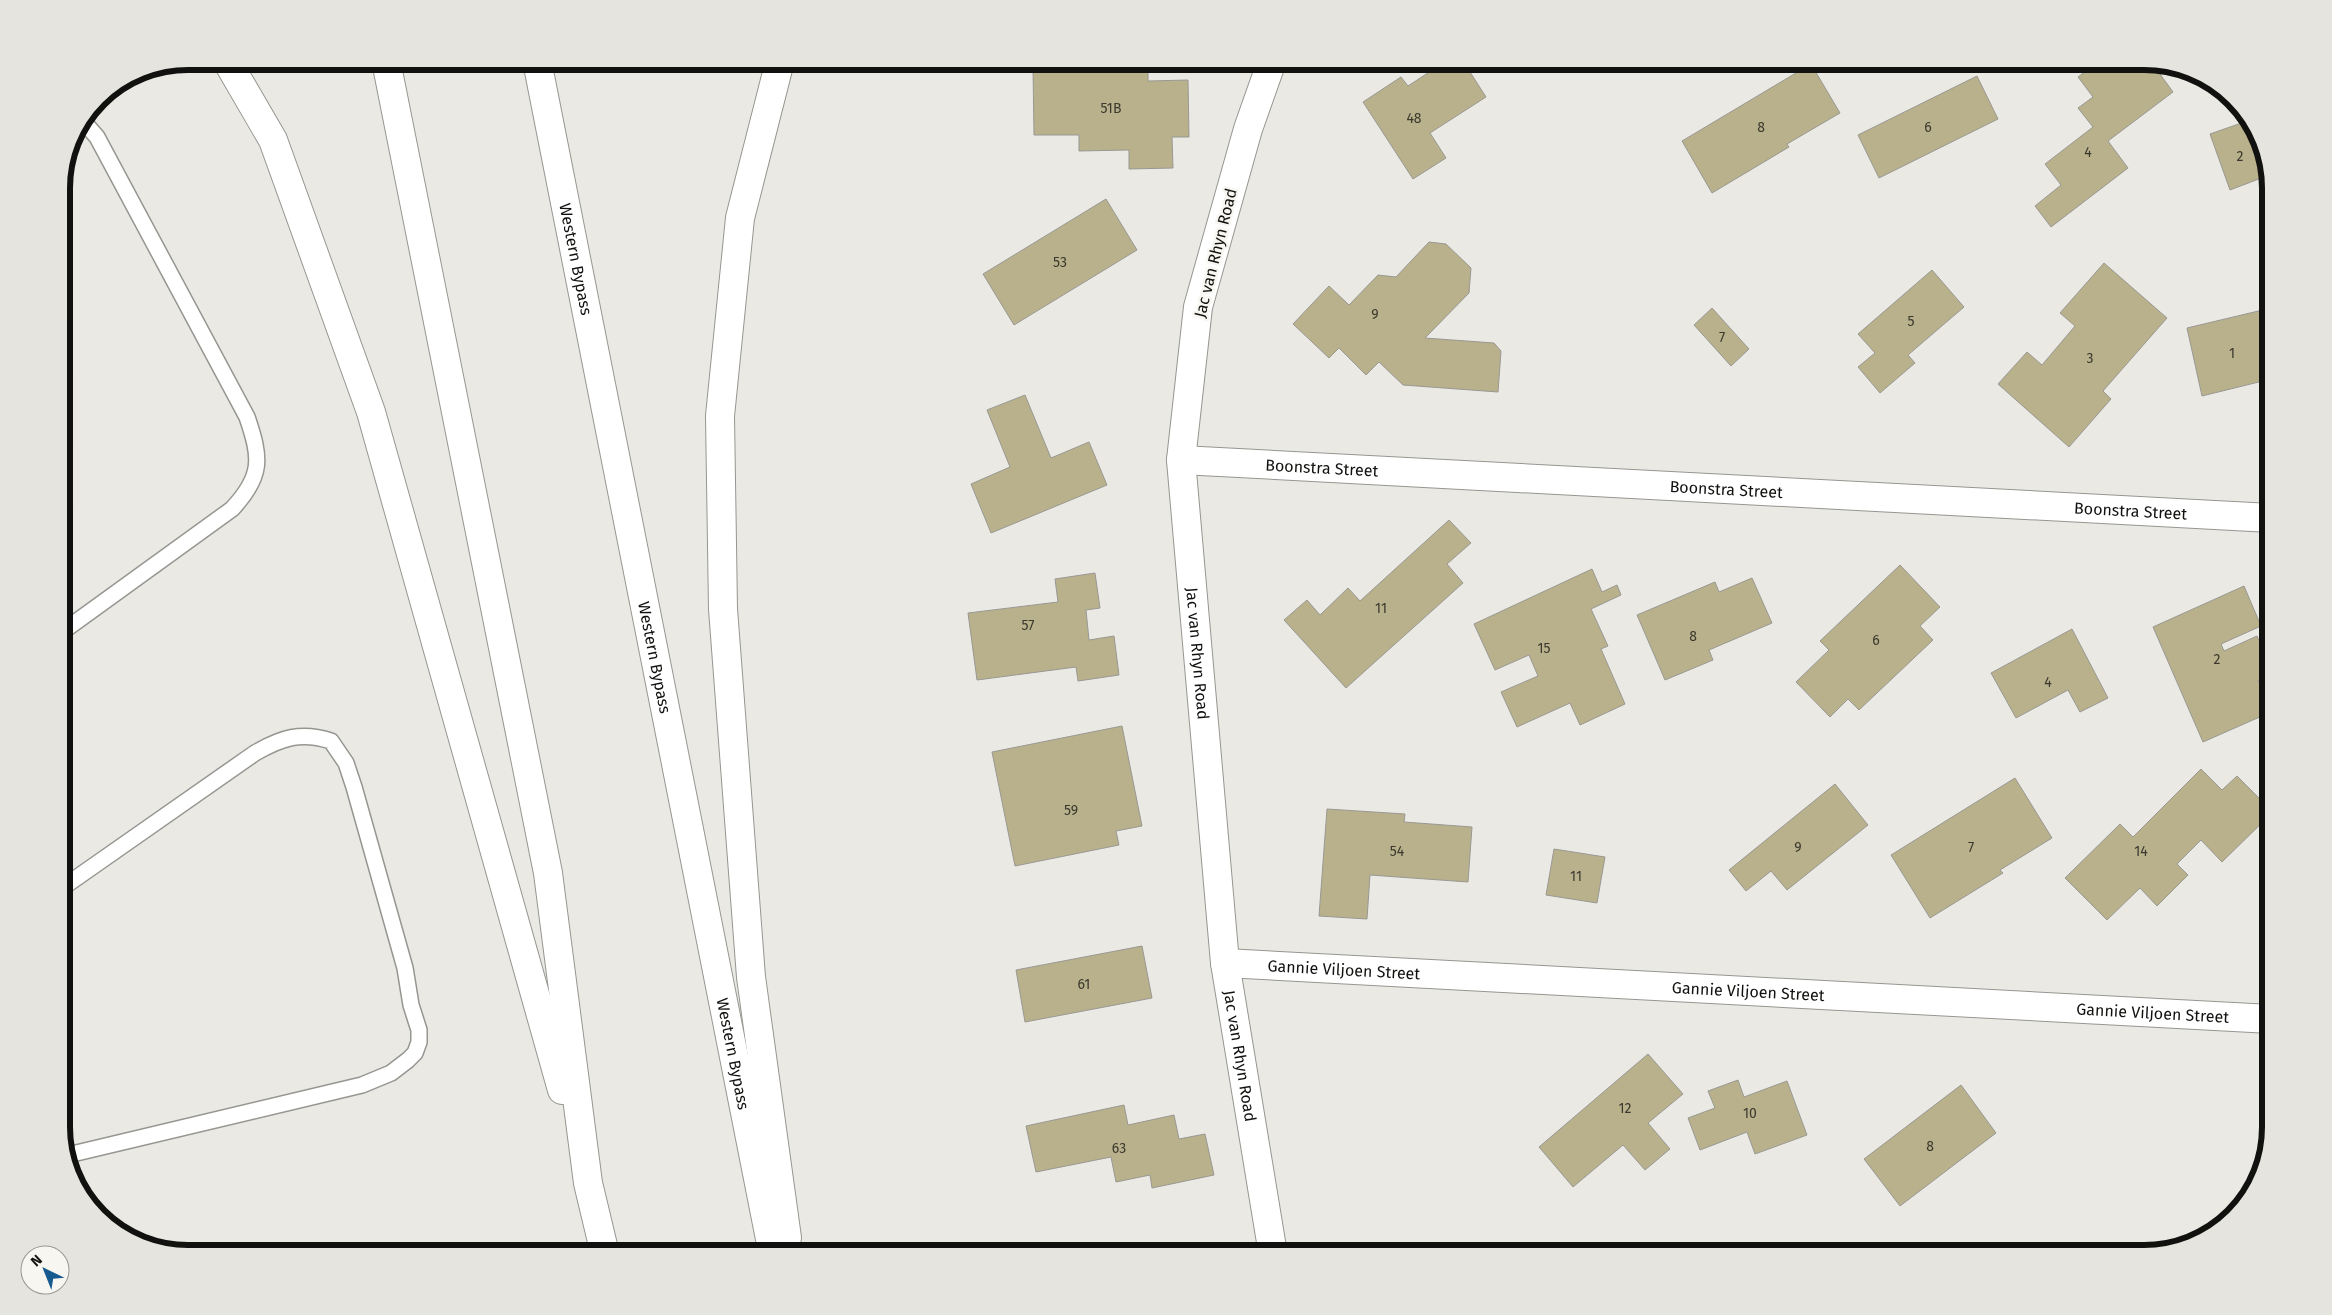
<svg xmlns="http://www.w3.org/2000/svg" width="2332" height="1315" viewBox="0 0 2332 1315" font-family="'Fira Sans',sans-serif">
	<rect width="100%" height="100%" fill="#eae9e4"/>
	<g fill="#b8b18c" stroke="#999893">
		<path d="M1083,61H1148V81L1188,80L1189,137H1172L1173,168L1129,169V150L1079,151V135H1034L1033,68L1083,67Z"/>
		<path d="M1446,61H1463L1486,97L1430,133L1446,158L1413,179L1363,102L1401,77L1408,86Z"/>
		<path d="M2099,61H2144L2152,63L2173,92L2108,141L2128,168L2051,227L2035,206L2061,185L2045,164L2093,127L2078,108L2093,97L2078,77Z"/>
		<path d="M1811,64L1840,113L1787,144L1789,147L1712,193L1682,141Z"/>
		<path d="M1977,76L1998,119L1879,178L1858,135Z"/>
		<path d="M2250,120L2254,124L2270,180V197L2264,177L2230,190L2210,134Z"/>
		<path d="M1106,199L1137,250L1014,325L983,274Z"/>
		<path d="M1429,242L1446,244L1471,268L1469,293L1425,338L1494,343L1501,351L1498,392L1403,385L1379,362L1366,375L1339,348L1329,358L1293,324L1329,286L1349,305L1378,275L1396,277Z"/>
		<path d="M2104,263L2167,318L2103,391L2111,399L2069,447L1998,384L2027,352L2042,365L2075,326L2060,313Z"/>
		<path d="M1932,270L1964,307L1908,355L1915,363L1880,393L1858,367L1875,353L1858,334Z"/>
		<path d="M1712,308L1749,349L1731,366L1694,325Z"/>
		<path d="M2271,308V379L2202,396L2187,328Z"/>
		<path d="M1025,395L1051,458L1089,442L1107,485L991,533L971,484L1010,467L987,410Z"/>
		<path d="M1449,520L1471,543L1447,564L1463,583L1346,688L1284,620L1307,600L1320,615L1348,588L1360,601Z"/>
		<path d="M1900,565L1940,607L1920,626L1933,640L1859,710L1848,699L1830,717L1796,682L1829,650L1820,641Z"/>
		<path d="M1592,569L1602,592L1617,585L1621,595L1591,609L1608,646L1601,649L1625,704L1580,725L1570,703L1517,727L1501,692L1538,676L1529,655L1495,670L1474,624Z"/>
		<path d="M1095,573L1100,608L1086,610L1089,640L1114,636L1119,675L1078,681L1076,667L977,680L968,613L1058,602L1055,579Z"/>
		<path d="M1752,578L1772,623L1709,650L1713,660L1665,680L1637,615L1715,582L1719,592Z"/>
		<path d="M2244,586L2261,626L2221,644L2224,651L2257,636L2271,668V675L2258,680L2271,707V712L2203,742L2153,627Z"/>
		<path d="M2072,629L2108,698L2080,712L2068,690L2016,718L1991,673Z"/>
		<path d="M1122,726L1142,826L1116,831L1119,845L1015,866L992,752Z"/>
		<path d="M2201,769L2222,790L2237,776L2271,810V814L2222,862L2201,840L2177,864L2188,875L2157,906L2140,888L2107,920L2065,878L2120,824L2133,837Z"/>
		<path d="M2015,778L2052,838L2000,870L2003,873L1930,918L1891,855Z"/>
		<path d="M1835,784L1868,825L1787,890L1771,871L1746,891L1729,870Z"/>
		<path d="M1327,809L1405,814L1404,822L1472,827L1468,882L1370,875L1367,919L1319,916Z"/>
		<path d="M1554,849L1605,857L1597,903L1546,895Z"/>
		<path d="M1142,946L1152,998L1025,1022L1016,970Z"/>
		<path d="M1648,1054L1683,1094L1648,1123L1670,1149L1645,1170L1623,1145L1573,1187L1539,1147Z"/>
		<path d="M1738,1080L1744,1097L1787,1081L1807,1135L1755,1154L1747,1132L1700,1150L1688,1118L1715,1108L1708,1091Z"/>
		<path d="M1961,1085L1996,1133L1900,1206L1864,1159Z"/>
		<path d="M1124,1105L1128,1125L1174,1115L1179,1139L1205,1134L1214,1175L1152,1188L1150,1175L1116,1182L1111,1157L1036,1172L1026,1126Z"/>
	</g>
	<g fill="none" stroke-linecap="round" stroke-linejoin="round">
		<g stroke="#969691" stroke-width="18">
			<g id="service">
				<path d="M62,632L232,509C263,476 261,458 247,417L97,137L83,121"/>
				<path d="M62,888L255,753C281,738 301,731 331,741L346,763L354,787L405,968L411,1005L419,1030V1042L415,1053L408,1060L391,1073L362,1085L68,1155"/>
			</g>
		</g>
		<g stroke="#969691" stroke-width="30">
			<g id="minor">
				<path id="s1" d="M1272,61L1248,129L1198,307L1181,460L1225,963L1273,1254"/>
				<path id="s2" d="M1181,460L2271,518"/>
				<path id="s3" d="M1225,963L2271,1019"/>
			</g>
		</g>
		<g stroke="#969691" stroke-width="30">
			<g id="motorway">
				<path d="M227,61L273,140L371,412L562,1090"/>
				<path d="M386,61L548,873L588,1183L605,1254"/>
				<path id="s4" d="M537,61L773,1254"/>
				<path d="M780,61L740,218L720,416L723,609L751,977L787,1238"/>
			</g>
		</g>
		<use href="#service" stroke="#fff" stroke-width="15"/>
		<use href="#minor" stroke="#fff" stroke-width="28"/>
		<use href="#motorway" stroke="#fff" stroke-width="28"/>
	</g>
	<g text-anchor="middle" stroke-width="5" stroke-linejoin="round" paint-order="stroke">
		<g font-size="14" fill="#3b392e">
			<text x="1111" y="113">51B</text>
			<text x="1414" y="123">48</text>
			<text x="1761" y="132">8</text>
			<text x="1928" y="132">6</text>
			<text x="2088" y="157">4</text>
			<text x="2240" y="161">2</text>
			<text x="1060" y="267">53</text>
			<text x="1375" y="319">9</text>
			<text x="1911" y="326">5</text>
			<text x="1722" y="342">7</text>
			<text x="2232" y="358">1</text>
			<text x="2090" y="363">3</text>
			<text x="1381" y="613">11</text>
			<text x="1028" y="630">57</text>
			<text x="1693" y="641">8</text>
			<text x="1876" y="645">6</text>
			<text x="1544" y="653">15</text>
			<text x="2217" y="664">2</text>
			<text x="2048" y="687">4</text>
			<text x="1071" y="815">59</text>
			<text x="1798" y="852">9</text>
			<text x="1971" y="852">7</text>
			<text x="1397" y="856">54</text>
			<text x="2141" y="856">14</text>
			<text x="1576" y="881">11</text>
			<text x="1084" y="989">61</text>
			<text x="1625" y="1113">12</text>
			<text x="1750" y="1118">10</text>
			<text x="1930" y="1151">8</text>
			<text x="1119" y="1153">63</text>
		</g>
		<g font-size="16" fill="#11110f" stroke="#f7f6f1">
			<text transform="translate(1215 253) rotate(-76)" y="6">Jac van Rhyn Road</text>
			<text dy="6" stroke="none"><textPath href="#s4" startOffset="202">Western Bypass</textPath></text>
			<text dy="6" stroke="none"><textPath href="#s2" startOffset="141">Boonstra Street</textPath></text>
			<text dy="6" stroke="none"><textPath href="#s2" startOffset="546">Boonstra Street</textPath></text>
			<text dy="6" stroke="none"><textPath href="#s2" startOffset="951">Boonstra Street</textPath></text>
			<text dy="6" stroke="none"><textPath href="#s1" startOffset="605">Jac van Rhyn Road</textPath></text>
			<text dy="6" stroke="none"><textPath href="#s4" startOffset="608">Western Bypass</textPath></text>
			<text dy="6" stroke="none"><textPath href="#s3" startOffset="119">Gannie Viljoen Street</textPath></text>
			<text dy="6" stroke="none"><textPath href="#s3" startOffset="524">Gannie Viljoen Street</textPath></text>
			<text dy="6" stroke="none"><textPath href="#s3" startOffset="929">Gannie Viljoen Street</textPath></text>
			<text dy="6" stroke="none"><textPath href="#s4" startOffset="1012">Western Bypass</textPath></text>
			<text dy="6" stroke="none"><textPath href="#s1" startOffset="1010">Jac van Rhyn Road</textPath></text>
		</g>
	</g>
	<path d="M0 0H2332V1315H0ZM188 70H2144A118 118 0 0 1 2262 188V1127A118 118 0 0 1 2144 1245H188A118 118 0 0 1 70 1127V188A118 118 0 0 1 188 70Z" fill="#e5e4df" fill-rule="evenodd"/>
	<path fill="none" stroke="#11110f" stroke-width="6" d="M188 70H2144A118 118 0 0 1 2262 188V1127A118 118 0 0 1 2144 1245H188A118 118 0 0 1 70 1127V188A118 118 0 0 1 188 70Z"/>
	<g transform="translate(45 1270) rotate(317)"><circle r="24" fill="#f7f6f1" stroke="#9b9a97"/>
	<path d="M0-4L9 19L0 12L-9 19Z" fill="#175a8f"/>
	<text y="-8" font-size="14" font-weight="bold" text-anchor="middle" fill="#11110f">N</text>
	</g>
</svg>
